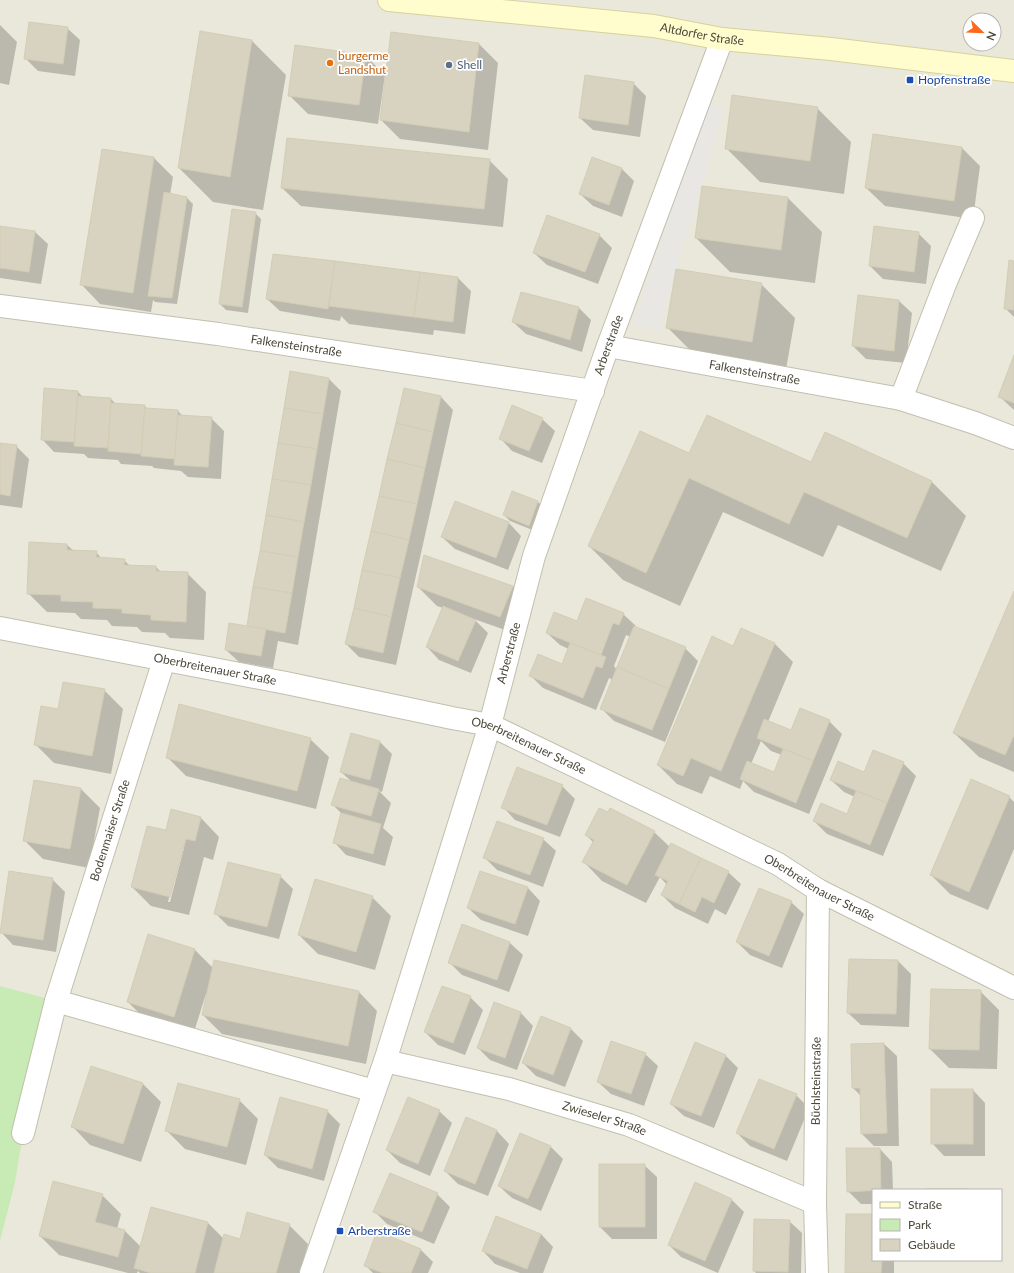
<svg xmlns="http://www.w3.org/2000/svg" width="1014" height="1273" viewBox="0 0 1014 1273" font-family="Lato,sans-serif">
	<rect width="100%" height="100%" fill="#f6f5ec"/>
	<path fill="#eae8da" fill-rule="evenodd" d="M0,0H1014V1273H0ZM970,20H994V44H970ZM873,1190H1001V1260H873Z"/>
	<path fill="#c8eab5" d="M0,986L56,1001L23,1133L15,1182L0,1241Z"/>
	<path fill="#e8e7e3" d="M707,103L724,109L702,186L676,269L659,331L633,325Z"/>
	<g fill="#0003" fill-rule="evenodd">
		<path d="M0,25L17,42L9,85L0,83Z"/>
		<path d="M67,28L80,40L75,76L38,71L25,58Z"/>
		<path d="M392,33L479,44L498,63L488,150L400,139L381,120Z"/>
		<path d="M252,41L286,75L263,210L213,202L179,168Z"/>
		<path d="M366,56L385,75L378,124L308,114L289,95Z"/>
		<path d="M633,83L646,96L640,137L593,130L580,118Z"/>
		<path d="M817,108L851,142L844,194L760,182L726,148Z"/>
		<path d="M962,148L980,166L973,219L885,206L866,188Z"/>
		<path d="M102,150L154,158L173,177L170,195L187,198L193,204L177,304L155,302L153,300L151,312L100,304L82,285Z"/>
		<path d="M489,160L508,179L503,227L301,206L282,188Z"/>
		<path d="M622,169L634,181L622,217L593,206L580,194Z"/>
		<path d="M703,187L788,198L822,232L815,283L730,272L696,238Z"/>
		<path d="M255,213L261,219L248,313L226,310L220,304Z"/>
		<path d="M0,227L35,232L48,244L41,284L0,278Z"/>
		<path d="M918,233L931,246L926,284L883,279L870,266Z"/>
		<path d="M599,235L612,248L598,284L547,265L534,253Z"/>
		<path d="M335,262L458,278L471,291L465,334L434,330L433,335L349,324L341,316L340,321L280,311L267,299Z"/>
		<path d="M1014,262V317L1005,308Z"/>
		<path d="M761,284L795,318L785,375L701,361L667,327Z"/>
		<path d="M859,296L899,301L912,313L906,363L866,359L853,346Z"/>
		<path d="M578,307L591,320L582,352L526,334L513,322Z"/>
		<path d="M1014,358V410L999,396Z"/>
		<path d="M329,379L341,391L298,645L278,641L273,668L239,662L226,650L248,627Z"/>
		<path d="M45,389L78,392L83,397L111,399L116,404L145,406L147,409L178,411L183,416L211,418L224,431L221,479L188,477L181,471L154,468L152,466L121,464L118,460L88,458L84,454L54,452L42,439Z"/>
		<path d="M404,389L441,397L453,410L396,665L359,657L346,644Z"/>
		<path d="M542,419L555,431L542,463L512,451L500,438Z"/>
		<path d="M825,434L932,482L966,516L941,571L838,525L823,557L723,512L680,606L623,580L589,546L690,454L812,463Z"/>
		<path d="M0,444L16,446L29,459L22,508L0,505Z"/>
		<path d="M513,492L538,502L544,508L535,531L510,521L504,515Z"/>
		<path d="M455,502L509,523L521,536L508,570L455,549L442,537Z"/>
		<path d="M67,545L74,551L96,552L102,559L124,560L130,566L156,567L161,572L187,573L206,592L204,640L170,638L165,633L142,632L137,627L112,626L107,620L81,619L75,613L47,612L28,593Z"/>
		<path d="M513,586L531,605L519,635L474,619L488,633L471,673L439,660L427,647L443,608L437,606L418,587Z"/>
		<path d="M1014,594V772L979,757L954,733Z"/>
		<path d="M623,614L636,626L635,628L685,648L698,661L665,742L614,721L602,709L613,680L609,678L596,710L543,688L530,675L562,665L569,649L560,645L547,633L578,622ZM626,635L631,637L617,670L614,666Z"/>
		<path d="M775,644L793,662L768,722L792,731L829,721L842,734L809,814L754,792L743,781L740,789L710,776L702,794L677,784L658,765L734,647ZM761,741L771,751L782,755L774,774L751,764Z"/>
		<path d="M104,690L123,709L111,774L54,763L35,744L59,711Z"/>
		<path d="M310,739L329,757L316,809L186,776L167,757Z"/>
		<path d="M380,742L392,754L382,792L379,791L391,803L383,828L393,837L385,866L346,855L334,842L342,814L333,805L352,782L341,772Z"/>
		<path d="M903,763L916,776L883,856L827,834L814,821L847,815L855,797L844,792L831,780L865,773Z"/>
		<path d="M35,781L81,789L100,808L89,868L43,859L24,840Z"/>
		<path d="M562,786L575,799L560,837L515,820L503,807Z"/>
		<path d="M1009,797L1014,802V849L988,910L950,894L931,875Z"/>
		<path d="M201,818L219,837L213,860L204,857L189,915L151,906L132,887L166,832ZM182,848H184L170,902H168Z"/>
		<path d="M654,832L670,847L728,872L741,884L726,915L715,909L708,924L675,908L662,895L667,885L660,877L646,903L602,881L584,862L593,842L586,835Z"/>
		<path d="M543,839L556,851L543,887L497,870L485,858Z"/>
		<path d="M480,872L528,888L540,901L528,936L481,920L468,908Z"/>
		<path d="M280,876L293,889L279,939L228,926L215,913Z"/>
		<path d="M52,879L65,892L56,952L13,945L1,932Z"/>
		<path d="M372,897L391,916L375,970L318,954L299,935Z"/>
		<path d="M791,902L804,914L782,968L750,955L737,942Z"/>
		<path d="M462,926L510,943L523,955L509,992L462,975L449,962Z"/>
		<path d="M149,936L195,950L213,968L359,992L377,1011L366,1064L222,1034L203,1015L207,995L206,994L193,1035L147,1021L128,1002Z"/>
		<path d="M850,960L898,961L911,974L909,1027L861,1025L848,1013Z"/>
		<path d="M980,991L999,1010L997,1069L949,1068L930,1049Z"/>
		<path d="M470,997L483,1010L465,1055L438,1045L425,1032Z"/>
		<path d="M494,1003L521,1013L533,1026L517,1070L490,1060L478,1048Z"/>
		<path d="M570,1028L583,1041L565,1087L536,1076L523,1063Z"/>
		<path d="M695,1043L726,1056L738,1068L714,1128L684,1116L671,1104Z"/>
		<path d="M884,1044L897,1056L899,1146H874L862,1134L861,1096L853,1088Z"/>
		<path d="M645,1054L658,1066L644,1106L611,1094L598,1082Z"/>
		<path d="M142,1083L161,1102L141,1162L90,1145L72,1126Z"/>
		<path d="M973,1090L985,1103V1156H944L932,1143Z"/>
		<path d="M796,1095L809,1108L787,1161L750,1146L737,1133Z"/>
		<path d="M239,1100L258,1119L246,1165L185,1149L166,1130Z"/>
		<path d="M327,1111L340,1124L324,1181L278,1168L265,1155Z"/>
		<path d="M439,1111L452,1123L430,1176L400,1163L387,1150Z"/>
		<path d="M467,1119L497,1131L509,1144L488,1196L458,1184L445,1171Z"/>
		<path d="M550,1146L563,1159L541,1211L512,1198L499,1186Z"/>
		<path d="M880,1149L892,1162L893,1190H873V1204H861L848,1191Z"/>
		<path d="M644,1165L657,1177V1239H612L600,1227Z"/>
		<path d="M437,1194L450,1207L434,1244L387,1224L374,1211Z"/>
		<path d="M102,1195L121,1214L117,1229L125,1231L141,1247L207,1222L224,1239L241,1240L289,1225L308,1244L300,1273H140L138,1271L137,1273H128L59,1255L40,1236Z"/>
		<path d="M732,1200L744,1212L718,1273L681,1257L669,1245Z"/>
		<path d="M873,1215V1260H894V1273H846Z"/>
		<path d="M789,1221L802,1233L801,1273H756L754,1271Z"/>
		<path d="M541,1234L553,1247L543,1273H520L495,1264L483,1251Z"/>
		<path d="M420,1249L433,1262L428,1273H373L365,1265Z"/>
	</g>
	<g fill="#d8d3c1" stroke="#d3cdb4">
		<path d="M29,22L68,27L63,64L24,59Z"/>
		<path d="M200,31L252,40L230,177L178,168Z"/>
		<path d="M391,32L479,43L469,132L380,120Z"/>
		<path d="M295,45L366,55L359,105L288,96Z"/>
		<path d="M585,75L634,82L628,125L579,118Z"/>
		<path d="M732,95L818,107L810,161L725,149Z"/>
		<path d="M873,134L962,147L954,201L865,188Z"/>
		<path d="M287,138L490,159L484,209L281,188Z"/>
		<path d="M102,149L154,157L133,293L80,285Z"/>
		<path d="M592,157L622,168L609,205L579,194Z"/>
		<path d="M702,186L788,197L781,250L695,238Z"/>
		<path d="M164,192L187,197L172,298L148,296Z"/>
		<path d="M232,209L256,212L242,307L219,304Z"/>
		<path d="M547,215L600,234L585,272L533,253Z"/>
		<path d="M0,226L35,231L29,272L0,268Z"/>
		<path d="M874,226L919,232L914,272L869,266Z"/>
		<path d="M273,254L335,261L328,309L266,299Z"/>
		<path d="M1009,260L1014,261V310L1004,309Z"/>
		<path d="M335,261L420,272L414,317L329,306Z"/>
		<path d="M676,269L762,283L752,342L666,328Z"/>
		<path d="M420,272L458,277L453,322L414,317Z"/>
		<path d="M521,292L579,307L570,340L512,322Z"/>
		<path d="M858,295L899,300L894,351L852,346Z"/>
		<path d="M1014,355V403L998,397Z"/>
		<path d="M290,371L329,378L323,414L284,408Z"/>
		<path d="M44,388L78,391L74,442L41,440Z"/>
		<path d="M404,388L441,396L433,432L396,423Z"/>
		<path d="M78,396L111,398L108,448L74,446Z"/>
		<path d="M111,403L145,405L141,454L108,451Z"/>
		<path d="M512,405L543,418L529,451L499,439Z"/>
		<path d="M145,408L178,410L175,459L141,456Z"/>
		<path d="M284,408L323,414L317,449L278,443Z"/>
		<path d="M178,415L212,417L208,467L174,465Z"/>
		<path d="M707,415L811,462L825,432L932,481L907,538L804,492L789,524L689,478L646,573L588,546L640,431L689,453Z"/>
		<path d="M396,423L433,432L425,468L387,459Z"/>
		<path d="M0,443L17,445L10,496L0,494Z"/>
		<path d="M278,443L317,449L311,485L272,479Z"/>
		<path d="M387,459L425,468L417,504L379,496Z"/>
		<path d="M272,479L311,485L304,522L266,515Z"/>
		<path d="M512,491L538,501L529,526L503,515Z"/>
		<path d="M379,496L417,504L409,540L371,531Z"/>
		<path d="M455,501L509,522L496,558L441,537Z"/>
		<path d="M266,515L304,522L298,557L260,551Z"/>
		<path d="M371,531L409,540L400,578L362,570Z"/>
		<path d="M29,542L67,544V550L97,551L96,557L125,559L124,565L156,566V571L188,572L186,622L151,620V615L122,613V609L93,608V602L61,601V595L27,594Z"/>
		<path d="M260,551L298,557L292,593L253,587Z"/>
		<path d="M424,555L513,586L500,617L417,587Z"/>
		<path d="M362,570L400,578L391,617L354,608Z"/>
		<path d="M253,587L292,593L285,633L247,626Z"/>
		<path d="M1014,591V735L1005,755L953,733Z"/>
		<path d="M586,598L624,613L619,625L613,623L601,655L546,633L554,612L577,621Z"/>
		<path d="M443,606L476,620L458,661L426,647Z"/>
		<path d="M354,608L391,617L383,653L345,644Z"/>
		<path d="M229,623L266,629L261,656L225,650Z"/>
		<path d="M634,626L686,647L669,689L617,667Z"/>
		<path d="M741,628L775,643L721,771L691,758L683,776L657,765L712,636L733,646Z"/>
		<path d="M570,643L606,657L602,668L596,666L583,698L529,676L538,654L562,664Z"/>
		<path d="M617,667L669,689L652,730L600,709Z"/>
		<path d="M63,682L105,689L92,756L34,745L41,706L58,709Z"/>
		<path d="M179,704L311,738L297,791L166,758Z"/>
		<path d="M800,708L830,720L813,761L757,738L764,719L791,730Z"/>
		<path d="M351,733L380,741L370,780L340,772Z"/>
		<path d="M783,749L813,761L796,803L740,779L747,761L774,772Z"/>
		<path d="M873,750L904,762L887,803L830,780L838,761L864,772Z"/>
		<path d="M517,767L563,785L547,825L501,808Z"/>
		<path d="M340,778L379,789L371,816L331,805Z"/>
		<path d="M971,779L1010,796L969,892L930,875Z"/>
		<path d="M34,780L81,788L70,849L23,841Z"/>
		<path d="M856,791L887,803L870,845L813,821L821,803L847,814Z"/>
		<path d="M599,808L608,812L610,808L655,831L627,885L582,862L594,840L585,835Z"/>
		<path d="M171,809L201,817L195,841L186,839L170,897L131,887L147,826L166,830Z"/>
		<path d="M341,813L381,824L373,854L333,843Z"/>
		<path d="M497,821L544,838L530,875L483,858Z"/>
		<path d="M671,843L701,858L679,904L661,895L668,881L655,875Z"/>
		<path d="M701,858L729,871L714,903L702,897L695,912L679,904Z"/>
		<path d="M228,862L281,875L267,927L214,914Z"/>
		<path d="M9,871L53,878L43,940L0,933Z"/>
		<path d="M480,871L528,887L515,924L467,908Z"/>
		<path d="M315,879L373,896L356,952L298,935Z"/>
		<path d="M759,888L792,901L769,956L736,942Z"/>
		<path d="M462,924L510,942L497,980L448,963Z"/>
		<path d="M148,934L195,949L174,1017L127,1002Z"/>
		<path d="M849,959L898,960L896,1014L847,1013Z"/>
		<path d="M214,960L359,991L348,1046L202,1015Z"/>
		<path d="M442,986L471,996L453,1043L424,1032Z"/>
		<path d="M931,989L981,990L979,1050L929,1049Z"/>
		<path d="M494,1002L521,1012L505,1058L477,1048Z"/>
		<path d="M541,1016L571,1028L553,1075L522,1063Z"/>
		<path d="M611,1041L646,1053L631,1094L597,1082Z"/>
		<path d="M695,1042L726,1055L701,1116L670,1104Z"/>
		<path d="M884,1043L887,1133L861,1134L860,1088H852L851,1044Z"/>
		<path d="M91,1066L143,1083L123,1144L71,1127Z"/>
		<path d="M759,1079L797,1094L774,1149L736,1133Z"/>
		<path d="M178,1083L240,1099L227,1147L165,1131Z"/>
		<rect x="931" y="1089" width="42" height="55"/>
		<path d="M280,1097L328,1110L312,1169L264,1155Z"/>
		<path d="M408,1097L440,1110L418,1164L386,1150Z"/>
		<path d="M466,1117L497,1130L475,1184L444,1171Z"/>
		<path d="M520,1133L551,1146L528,1199L498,1186Z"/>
		<path d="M846,1148H880L881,1190L847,1192Z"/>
		<rect x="599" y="1164" width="46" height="63"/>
		<path d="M390,1173L438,1193L422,1232L373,1212Z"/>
		<path d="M53,1181L103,1194L95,1222L125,1230L118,1257L39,1236Z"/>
		<path d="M695,1182L732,1199L705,1261L668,1245Z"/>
		<rect x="926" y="1189" width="43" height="1"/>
		<path d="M151,1207L208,1222L195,1273H151L134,1268Z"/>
		<path d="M247,1212L290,1224L276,1273H214L224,1234L240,1239Z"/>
		<path d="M846,1214H873V1260H882L881,1273H845Z"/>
		<path d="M496,1216L541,1234L527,1269L482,1251Z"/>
		<path d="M754,1219L790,1220L788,1272L753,1271Z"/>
		<path d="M377,1231L421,1249L411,1273H383L364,1266Z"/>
	</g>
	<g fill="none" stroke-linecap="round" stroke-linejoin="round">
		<g stroke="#c2bfae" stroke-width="24">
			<g id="street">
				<path id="s1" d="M0,306L218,334L593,391"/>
				<path id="s2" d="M608,346L901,399L975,423L1014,438"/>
				<path d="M901,399L945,284L973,218"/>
				<path id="s3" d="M0,628L286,683L452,718L490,725L778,864L818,890L1014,988"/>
				<path d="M56,1001L374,1091"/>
				<path id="s4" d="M385,1061L509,1089L629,1125L815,1203"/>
				<path id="s5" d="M23,1133L56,1001L164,660"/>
				<path id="s6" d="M311,1273L385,1061L490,725L534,556L608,346L722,39"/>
				<path id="s7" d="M817,1273L815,1203L818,890"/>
			</g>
		</g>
		<g stroke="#d6d29b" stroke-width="24">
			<g id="secondary">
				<path id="s8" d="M389,0L654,26L722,39L831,49L1014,71"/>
			</g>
		</g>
		<use href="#street" stroke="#fff" stroke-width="22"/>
		<use href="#secondary" stroke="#fffccd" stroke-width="22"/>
	</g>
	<circle fill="#e8710a" stroke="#fff" stroke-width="1.5" cx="330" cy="63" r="4"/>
	<circle fill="#5c6f8a" stroke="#fff" stroke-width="1.5" cx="449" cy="65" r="4"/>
	<g fill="#1a4fb4" stroke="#fff" stroke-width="1.5">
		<rect x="906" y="76" width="8" height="8" rx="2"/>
		<rect x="336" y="1227" width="8" height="8" rx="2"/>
	</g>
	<g text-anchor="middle" stroke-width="3.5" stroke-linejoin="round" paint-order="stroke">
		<g font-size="12" fill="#4b4739" stroke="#fff">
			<text dy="4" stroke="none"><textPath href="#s8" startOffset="315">Altdorfer Straße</textPath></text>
			<text dy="4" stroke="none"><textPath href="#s6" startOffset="975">Arberstraße</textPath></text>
			<text dy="4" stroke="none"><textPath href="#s1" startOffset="299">Falkensteinstraße</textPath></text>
			<text dy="4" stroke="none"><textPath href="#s2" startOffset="149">Falkensteinstraße</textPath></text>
			<text dy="4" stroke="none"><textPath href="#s6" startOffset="651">Arberstraße</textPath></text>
			<text dy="4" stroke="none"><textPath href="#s3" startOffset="219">Oberbreitenauer Straße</textPath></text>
			<text dy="4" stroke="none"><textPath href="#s3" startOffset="543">Oberbreitenauer Straße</textPath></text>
			<text dy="4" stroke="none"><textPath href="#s5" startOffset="315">Bodenmaiser Straße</textPath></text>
			<text dy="4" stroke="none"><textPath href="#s3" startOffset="867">Oberbreitenauer Straße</textPath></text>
			<text dy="4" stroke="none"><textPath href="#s7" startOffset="192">Büchlsteinstraße</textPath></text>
			<text dy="4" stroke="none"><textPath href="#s4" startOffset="227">Zwieseler Straße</textPath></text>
		</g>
		<g font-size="12" fill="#c56008" stroke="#fff" text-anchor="start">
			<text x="338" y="60">burgerme<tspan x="338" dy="14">Landshut</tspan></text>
		</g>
		<g font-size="12" fill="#4e5e75" stroke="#fff" text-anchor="start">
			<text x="457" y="69">Shell</text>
		</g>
		<g font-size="12" fill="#164399" stroke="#fff" text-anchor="start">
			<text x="918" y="84">Hopfenstraße</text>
			<text x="348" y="1235">Arberstraße</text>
		</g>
	</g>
	<rect x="872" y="1189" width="130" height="72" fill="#ffffff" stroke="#b7b5b0"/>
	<rect x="880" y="1202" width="20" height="6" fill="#fffccd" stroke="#b7b5b0"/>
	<text x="908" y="1209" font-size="12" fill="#4b4739">Straße</text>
	<rect x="880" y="1219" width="20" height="12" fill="#c8eab5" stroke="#b7b5b0"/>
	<text x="908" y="1229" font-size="12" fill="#4b4739">Park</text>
	<rect x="880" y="1239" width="20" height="12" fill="#d8d3c1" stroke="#b7b5b0"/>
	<text x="908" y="1249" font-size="12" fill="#4b4739">Gebäude</text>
	<g transform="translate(982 32) rotate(113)"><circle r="19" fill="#ffffff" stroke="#b7b5b0"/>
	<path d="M0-3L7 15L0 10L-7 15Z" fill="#fd681c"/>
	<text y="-6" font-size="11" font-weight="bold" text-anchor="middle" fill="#4b4739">N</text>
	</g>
</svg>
